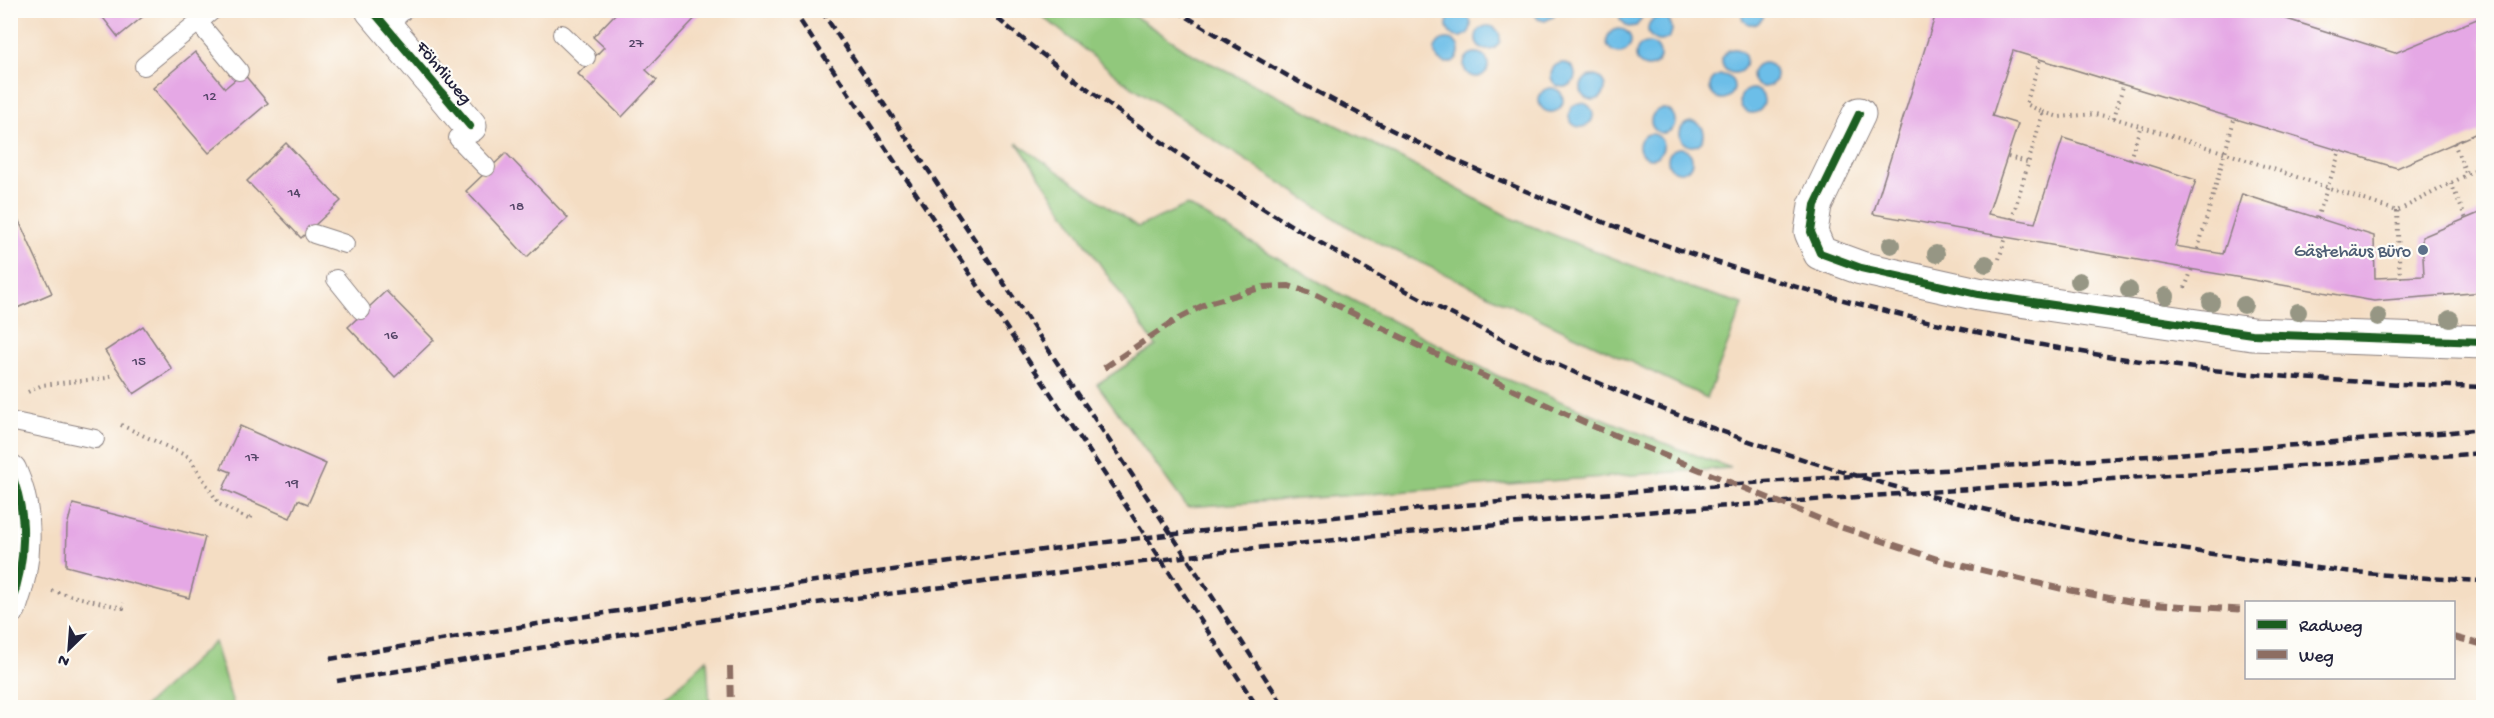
<svg xmlns="http://www.w3.org/2000/svg" width="2494" height="718" viewBox="0 0 2494 718" font-family="'Gochi Hand',sans-serif">
	<rect width="100%" height="100%" fill="#fdfcf7"/>
	<filter id="ink" filterUnits="userSpaceOnUse"><feTurbulence type="fractalNoise" baseFrequency=".0167" numOctaves="2"/><feDisplacementMap in="SourceGraphic" scale="12" xChannelSelector="R" yChannelSelector="G"/><feConvolveMatrix kernelMatrix="1 2 1 2 8 2 1 2 1" color-interpolation-filters="sRGB"/></filter>
	<filter id="wash" filterUnits="userSpaceOnUse"><feTurbulence type="fractalNoise" baseFrequency=".008" numOctaves="4" result="noise"/><feDisplacementMap in="SourceGraphic" scale="24" xChannelSelector="R" yChannelSelector="G"/><feGaussianBlur stdDeviation="1.35" result="paint"/><feColorMatrix in="noise" values="0 0 0 0 0 0 0 0 0 0 0 0 0 0 0 0 0 1.4 0 .05"/><feComposite in="paint" operator="in"/></filter>
	<g filter="url(#wash)">
		<rect width="100%" height="100%" fill="#f4ddc3"/>
		<g fill="#91c87b" stroke="#5a755b" stroke-width="1.5">
			<path d="M1036,11H1127L1194,55L1370,142L1513,219L1690,288L1743,304L1707,398L1358,233L1125,82Z"/>
			<path d="M1017,143L1138,227L1187,205L1333,290L1498,376L1679,449L1731,468L1187,507L1097,384L1156,346Z"/>
			<path d="M214,642L234,707H144Z"/>
			<path d="M707,659L710,707H656Z"/>
		</g>
		<g fill="#6cbee8" stroke="#477092" stroke-width="1.5">
			<path d="M1620,10L1642,11L1641,20L1636,26L1628,27L1620,19Z"/>
			<path d="M1533,11V10L1556,11L1553,17L1545,21L1538,19Z"/>
			<path d="M1741,11H1764L1763,18L1757,24H1749L1743,20Z"/>
			<circle cx="1459" cy="25" r="12"/>
			<circle cx="1660" cy="29" r="12"/>
			<circle cx="1488" cy="38" r="12"/>
			<circle cx="1619" cy="41" r="12"/>
			<circle cx="1447" cy="51" r="12"/>
			<circle cx="1648" cy="55" r="12"/>
			<circle cx="1734" cy="61" r="12"/>
			<circle cx="1476" cy="65" r="12"/>
			<circle cx="1563" cy="75" r="12"/>
			<circle cx="1764" cy="75" r="12"/>
			<circle cx="1722" cy="87" r="12"/>
			<circle cx="1593" cy="88" r="12"/>
			<circle cx="1551" cy="100" r="12"/>
			<circle cx="1752" cy="101" r="12"/>
			<circle cx="1581" cy="115" r="12"/>
			<circle cx="1663" cy="121" r="12"/>
			<circle cx="1692" cy="134" r="12"/>
			<circle cx="1651" cy="146" r="12"/>
			<circle cx="1680" cy="160" r="12"/>
		</g>
		<g id="blocks">
			<g fill="#e5a8e5">
				<path d="M97,10H151L118,37Z"/>
				<path d="M619,10H703L646,70L657,80L622,117L578,74L604,47L593,37Z"/>
				<path d="M1937,10H2258L2395,53L2484,16V130L2397,168L2013,51L1992,116L2018,124L1988,214L2035,223L2063,138L2196,180L2175,246L2223,254L2242,194L2374,236L2375,278L2424,276L2422,237L2484,211V292L2374,301L1873,214Z"/>
				<path d="M195,52L225,88L243,73L268,103L209,153L153,88Z"/>
				<path d="M286,143L341,201L301,238L247,181Z"/>
				<path d="M506,153L568,218L527,257L466,191Z"/>
				<path d="M13,208L52,293L10,311V209Z"/>
				<path d="M386,291L434,340L395,377L348,327Z"/>
				<path d="M143,326L172,369L134,394L105,351Z"/>
				<path d="M240,426L326,464L308,504L298,500L290,518L223,489L231,472L221,468Z"/>
				<path d="M73,504L205,537L189,598L66,566L67,526Z"/>
			</g>
		</g>
	</g>
	<g filter="url(#ink)">
		<use href="#blocks" fill-opacity="0" stroke="#8b807f" stroke-width="1.5"/>
		<g fill="none" stroke-linecap="round" stroke-linejoin="round">
			<g stroke="#8b807f" stroke-width="20">
				<g id="lane">
					<path d="M198,22L239,71"/>
					<path d="M386,26L404,10"/>
					<path d="M562,34L586,57"/>
					<path d="M144,66L213,10"/>
					<path d="M458,138L486,167"/>
					<path d="M314,234L345,244"/>
					<path d="M336,279L361,310"/>
					<path d="M10,421L95,439"/>
				</g>
			</g>
			<g stroke="#8b807f" stroke-width="35">
				<g id="street">
					<path d="M372,10L470,126"/>
					<path d="M1859,114L1815,205L1811,232L1820,253L1861,268L1978,294L2252,334L2484,342"/>
					<path d="M10,471C29,514 26,563 10,607"/>
				</g>
			</g>
			<g stroke="#8b807f" stroke-width="4" stroke-dasharray="1.5 4.5" stroke-linecap="butt">
				<path d="M2043,112L2059,117L2095,114L2114,118L2226,153L2397,211L2484,166"/>
				<path d="M2114,118L2123,86"/>
				<path d="M2454,143L2466,173"/>
				<path d="M2008,157L2027,162"/>
				<path d="M2130,159L2140,128"/>
				<path d="M2451,183L2466,219"/>
				<path d="M2397,211L2400,278"/>
				<path d="M2317,218L2340,151"/>
				<path d="M2012,219L2043,112L2026,104L2040,60"/>
				<path d="M2198,249L2234,120"/>
				<path d="M1999,259L2006,237"/>
				<path d="M2185,288L2192,269"/>
				<path d="M28,392L42,385L107,378L113,374"/>
				<path d="M121,425L189,457L219,504L250,520L252,515"/>
				<path d="M52,591L123,608L124,603"/>
			</g>
			<use href="#lane" stroke="#fff" stroke-width="18"/>
			<use href="#street" stroke="#fff" stroke-width="33"/>
			<g stroke="#22223b" stroke-width="4.5" stroke-dasharray="9 4.5" stroke-linecap="butt">
				<path d="M793,10L1126,506L1258,708"/>
				<path d="M821,10L1147,497L1285,708"/>
				<path d="M987,10C1255,231 1571,399 1907,490"/>
				<path d="M1176,10C1483,202 1835,325 2194,368C2290,379 2387,384 2484,387"/>
				<path d="M1930,496C2114,542 2294,573 2484,581"/>
				<path d="M330,659C681,598 1032,545 1387,512C1752,478 2118,463 2484,429"/>
				<path d="M337,681L808,604L1246,549L1395,534L1657,511L2484,453"/>
			</g>
			<g stroke="#8d6e63" stroke-width="6" stroke-dasharray="12 6" stroke-linecap="butt">
				<path d="M1104,368L1177,319L1208,303L1264,287L1289,286L1316,295L1425,349L1590,425L1837,526L1943,561L2067,590L2137,603L2246,610"/>
				<path d="M2454,637L2484,645"/>
				<path d="M730,667L731,708"/>
			</g>
			<g stroke="#fdfcf7" stroke-width="11">
				<g id="cycleway">
					<path d="M372,10L470,126"/>
					<path d="M1859,114L1815,205L1811,232L1820,253L1861,268L1978,294L2252,334L2484,342"/>
					<path d="M10,471C29,514 26,563 10,607"/>
				</g>
			</g>
			<use href="#cycleway" stroke="#1b5e20" stroke-width="8"/>
		</g>
		<g fill="#969684">
			<circle cx="1891" cy="245" r="9"/>
			<circle cx="1936" cy="254" r="9"/>
			<circle cx="1986" cy="264" r="9"/>
			<circle cx="2079" cy="281" r="9"/>
			<circle cx="2129" cy="290" r="9"/>
			<circle cx="2166" cy="296" r="9"/>
			<circle cx="2211" cy="302" r="9"/>
			<circle cx="2244" cy="305" r="9"/>
			<circle cx="2298" cy="312" r="9"/>
			<circle cx="2378" cy="317" r="9"/>
			<circle cx="2450" cy="319" r="9"/>
		</g>
	</g>
	<circle fill="#5c6f8a" stroke="#fdfcf7" stroke-width="2" cx="2423" cy="250" r="6"/>
	<g text-anchor="middle" stroke-width="4.5" stroke-linejoin="round" paint-order="stroke">
		<g font-size="15" fill="#534466">
			<text x="636" y="47">27</text>
			<text x="210" y="100">12</text>
			<text x="294" y="196">14</text>
			<text x="517" y="210">18</text>
			<text x="391" y="339">16</text>
			<text x="139" y="365">15</text>
			<text x="252" y="461">17</text>
			<text x="292" y="487">19</text>
		</g>
		<g font-size="18" fill="#22223b" stroke="#fdfcf7">
			<text transform="translate(445 72) rotate(50)" y="6">Föhrliweg</text>
		</g>
		<g font-size="18" fill="#4e5e75" stroke="#fdfcf7" text-anchor="end">
			<text x="2411" y="256">Gästehäus Büro</text>
		</g>
	</g>
	<rect width="2494" height="718" fill="none" stroke="#fdfcf7" stroke-width="36"/>
	<rect x="2245" y="601" width="210" height="78" fill="#fdfcf7" stroke="#a5a5ac" stroke-width="1.5"/>
	<rect x="2257" y="620" width="30" height="9" fill="#1b5e20" stroke="#a5a5ac" stroke-width="1.5"/>
	<text x="2299" y="631" font-size="18" fill="#22223b">Radweg</text>
	<rect x="2257" y="650" width="30" height="9" fill="#8d6e63" stroke="#a5a5ac" stroke-width="1.5"/>
	<text x="2299" y="661" font-size="18" fill="#22223b">Weg</text>
	<g transform="translate(69 649) rotate(205)" stroke="#fdfcf7" stroke-width="4.5" paint-order="stroke">
	<path d="M0-4.5L10 22L0 15L-10 22Z" fill="#22223b"/>
	<text y="-9" font-size="16" font-weight="bold" text-anchor="middle" fill="#22223b">N</text>
	</g>
</svg>
